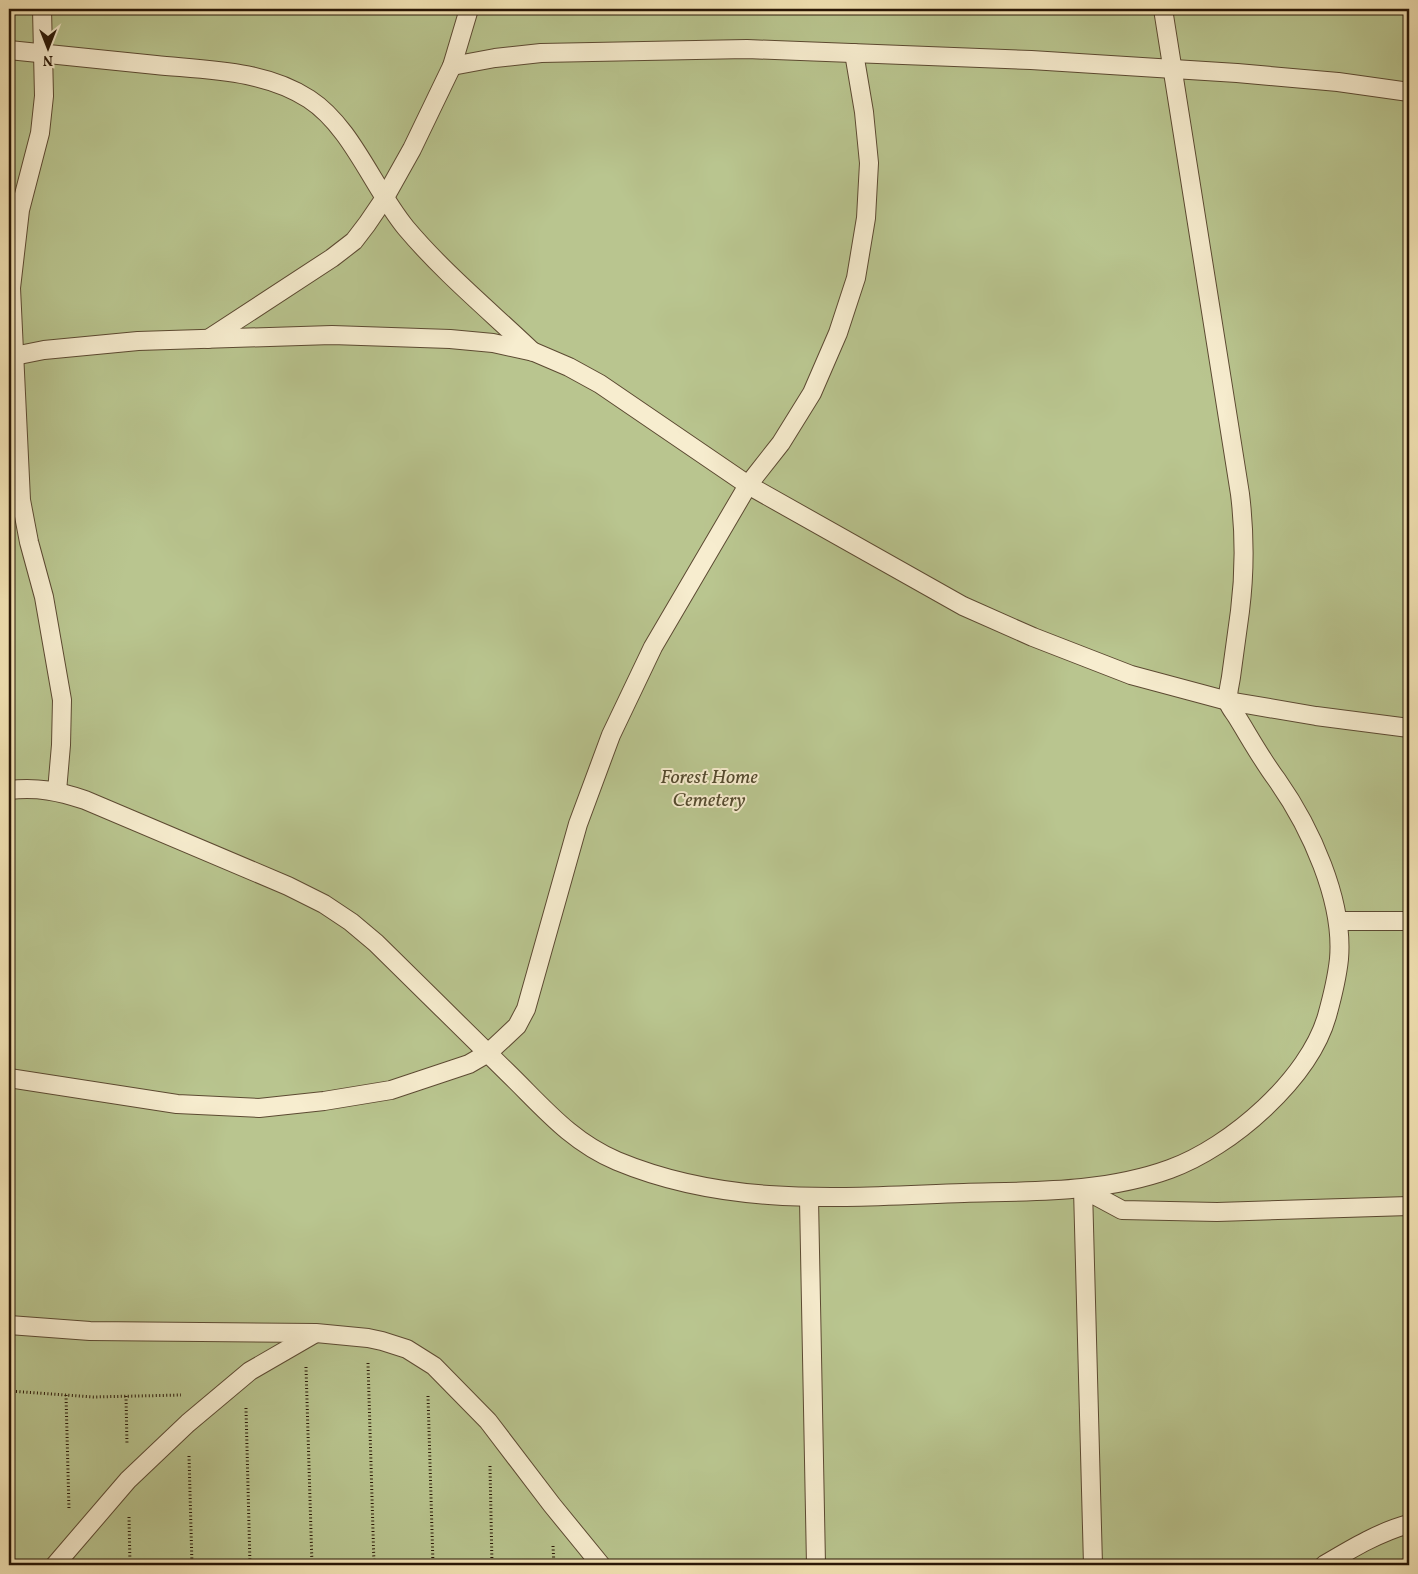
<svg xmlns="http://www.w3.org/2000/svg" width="1418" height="1574" viewBox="0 0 1418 1574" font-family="Vollkorn,serif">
	<rect width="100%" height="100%" fill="#f3e4b5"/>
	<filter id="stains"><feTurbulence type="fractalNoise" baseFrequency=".004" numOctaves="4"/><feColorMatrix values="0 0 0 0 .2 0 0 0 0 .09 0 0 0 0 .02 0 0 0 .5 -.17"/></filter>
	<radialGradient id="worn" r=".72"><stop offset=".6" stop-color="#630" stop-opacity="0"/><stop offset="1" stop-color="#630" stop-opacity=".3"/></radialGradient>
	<rect fill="#b9c58f" stroke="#716e4a" x="9" y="9" width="1400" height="1556"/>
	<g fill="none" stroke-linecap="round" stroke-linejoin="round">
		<g stroke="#5c4a32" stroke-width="20">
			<g id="service">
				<path d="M42,9L44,96L40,133L20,210L11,288L21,500L29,542L44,597L62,700L61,745L57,791"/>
				<path d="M9,50C58,55 107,60 156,65C207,70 265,70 309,99C352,127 373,188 406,228C444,273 490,311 533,352"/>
				<path d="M452,66L495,58L541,53L747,49L1031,60L1237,73L1338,82L1409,92"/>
				<path d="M208,339L332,258L354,241L367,224L384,199L412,149L452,66L469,9"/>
				<path d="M9,357L44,350L138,341L332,335L450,339L493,343L534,352L569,367L600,384L748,485L963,606L1033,637L1131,675L1228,701L1316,716L1409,728"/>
				<path d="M9,790C38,787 58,791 85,800L288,886L324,904L351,922L376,943C420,986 463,1029 507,1072C543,1107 570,1141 617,1161C730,1208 844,1197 964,1193C1033,1191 1104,1193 1170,1169C1231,1147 1309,1079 1327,1016C1332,998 1337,978 1339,959C1344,900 1310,827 1277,780C1262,760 1250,738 1237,717C1234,712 1230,708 1228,702C1227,695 1230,684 1231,677C1234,655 1237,633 1240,611C1245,571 1245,535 1240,494L1163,9"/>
				<path d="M1338,921H1409"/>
				<path d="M9,1078L177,1104L259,1108L324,1101L391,1090L469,1064L488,1053L501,1041L517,1026L526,1009L578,824L611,735L653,647L748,485L781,443L812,393L838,333L856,278L866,218L869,163L864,112L854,53"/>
				<path d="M809,1199L816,1565"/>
				<path d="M9,1325L90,1331L316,1333L368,1338L382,1341L407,1349L434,1366L488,1421L552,1505L601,1565"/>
				<path d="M55,1565L128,1480L188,1423L250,1371L314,1334"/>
				<path d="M1093,1565L1083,1189L1122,1210L1217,1212L1409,1206"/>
				<path d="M1324,1565C1351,1549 1379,1532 1409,1524"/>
			</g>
		</g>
		<g stroke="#291706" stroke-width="3" stroke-dasharray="1 2.5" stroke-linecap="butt">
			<path d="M368,1363L374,1565"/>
			<path d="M306,1367L312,1565"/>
			<path d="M9,1391L93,1397L181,1395"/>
			<path d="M66,1395L69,1510"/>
			<path d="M126,1396L127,1445"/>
			<path d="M428,1396L433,1565"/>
			<path d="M246,1408L250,1565"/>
			<path d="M189,1456L192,1565"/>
			<path d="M490,1466L492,1565"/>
			<path d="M9,1469L11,1565"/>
			<path d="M129,1517L130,1565"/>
			<path d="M553,1546L554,1565"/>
		</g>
		<use href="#service" stroke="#f7edcf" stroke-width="18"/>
	</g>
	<g text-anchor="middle" stroke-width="4" stroke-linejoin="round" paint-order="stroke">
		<g font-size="20" font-style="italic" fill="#544b2f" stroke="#f7edcf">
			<text x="709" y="783">Forest Home<tspan x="709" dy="23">Cemetery</tspan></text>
		</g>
	</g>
	<rect width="1418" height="1574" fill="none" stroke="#f3e4b5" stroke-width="30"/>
	<rect x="10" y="10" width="1398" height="1554" fill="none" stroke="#291706" stroke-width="2.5"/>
	<rect x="15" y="15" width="1388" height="1544" fill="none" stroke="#291706"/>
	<g transform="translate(48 48) rotate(180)" stroke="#f7edcf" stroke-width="4" paint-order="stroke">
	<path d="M0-4L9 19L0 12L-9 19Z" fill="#291706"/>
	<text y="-8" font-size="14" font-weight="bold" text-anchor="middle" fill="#291706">N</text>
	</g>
	<rect width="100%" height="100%" filter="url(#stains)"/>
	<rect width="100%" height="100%" fill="url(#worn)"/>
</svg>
